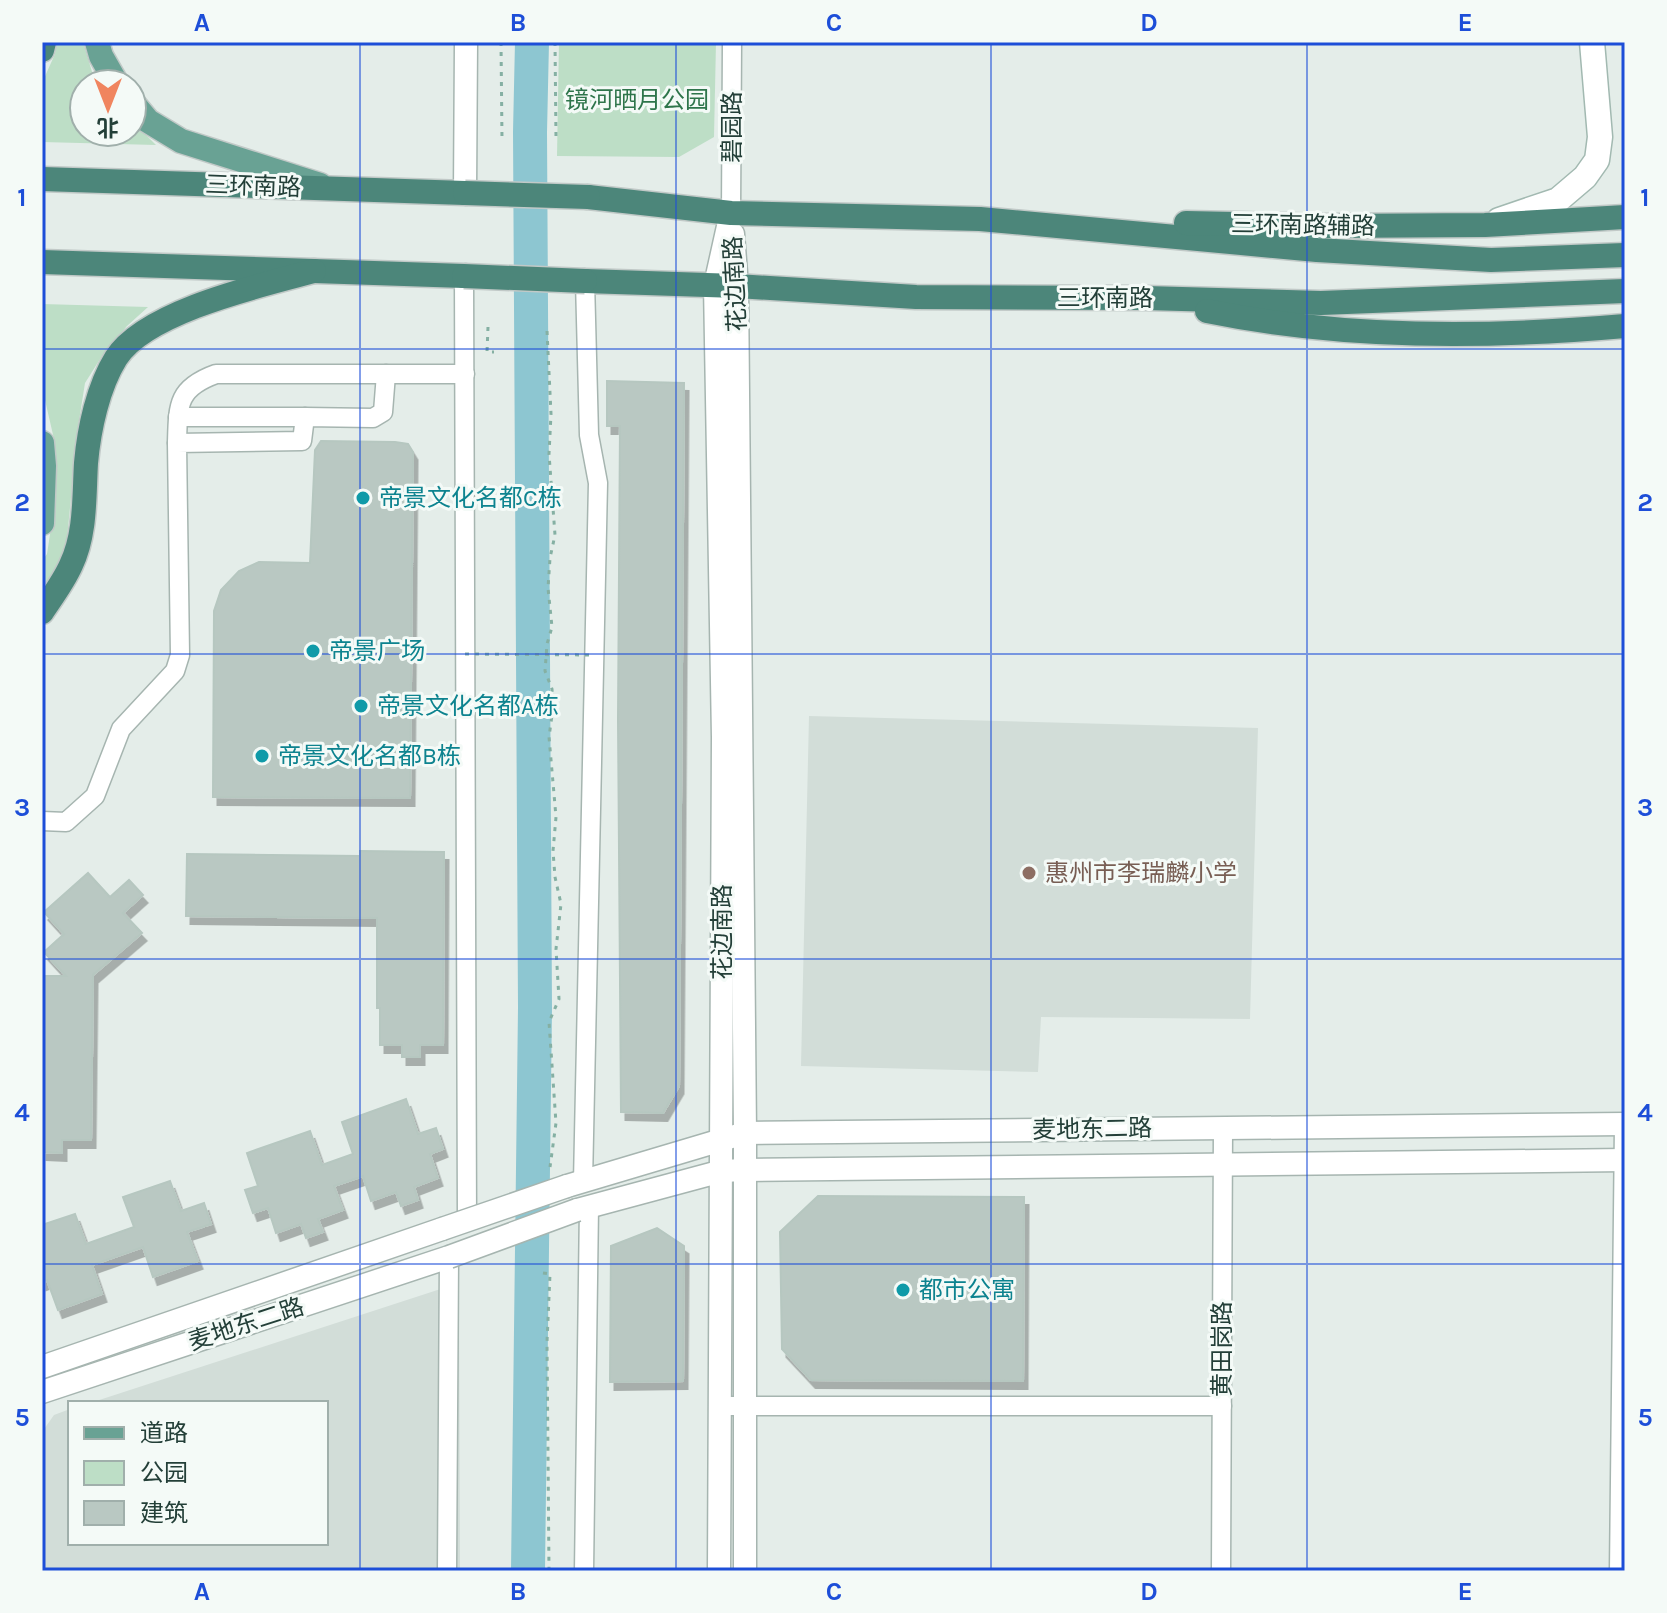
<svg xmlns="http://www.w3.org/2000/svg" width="1667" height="1613" viewBox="0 0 1667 1613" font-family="Karla,'Noto Sans SC',sans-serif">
	<defs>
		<filter id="shadow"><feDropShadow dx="4.5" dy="8" stdDeviation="0" flood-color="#0004"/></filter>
	</defs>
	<rect width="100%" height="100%" fill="#e4ede9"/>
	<g fill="#d2ddd8">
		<path d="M809,716L1258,728L1250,1019L1041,1017L1038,1072L801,1066Z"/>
		<path d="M459,1283L460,1571H42V1432L54,1415L70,1409V1543H326V1403H90Z"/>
	</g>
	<g fill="#bddec6">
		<path d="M56,42H83L93,75L100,84H84V132H132V121L156,145L42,142V83L55,54Z"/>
		<path d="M559,42H716L714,137L679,157L557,156Z"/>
		<path d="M42,304L148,307L127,326L102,356L85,383L78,427L66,548L57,571L42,595V561L47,554L55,502L54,439L42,387Z"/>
	</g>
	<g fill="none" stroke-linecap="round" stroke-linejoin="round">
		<path stroke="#8dc6d1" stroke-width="34" d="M528,1571L535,1008L530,132L532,42"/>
	</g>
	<g fill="#b9c8c2" stroke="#b6c7c0" stroke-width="2" filter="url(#shadow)">
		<path d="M607,381L684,383L679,1086L663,1113L621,1112L618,719L620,426H607Z"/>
		<path d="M321,441L395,442L408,444L413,452L410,798L213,797L214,611L221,590L239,571L259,562L310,563L315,450Z"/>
		<path d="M360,851L444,852L443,1045H420V1057H402V1045H380V1008H377V918L186,916L187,854L360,856Z"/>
		<path d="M88,873L110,897L129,880L143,895L123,913L142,933L93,975L91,1140H62V1153L42,1152L44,976H66L44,952L64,934L44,912Z"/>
		<path d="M406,1099L418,1134L436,1128L443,1149L430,1154L438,1178L414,1187L418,1200L401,1206L396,1192L371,1201L363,1176L334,1186L343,1210L318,1219L323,1232L306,1238L301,1224L276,1233L268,1208L253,1213L245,1190L258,1186L247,1153L310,1131L322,1165L353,1154L342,1122Z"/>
		<path d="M170,1181L181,1211L204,1203L211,1224L187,1232L198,1261L153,1277L143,1247L92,1265L102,1294L58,1310L47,1280L42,1282V1225L75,1214L86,1244L134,1227L123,1197Z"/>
		<path d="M818,1196L1024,1197L1023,1381L811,1380L782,1349L780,1232Z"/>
		<path d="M657,1228L684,1246L683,1381L610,1382L611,1246Z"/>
	</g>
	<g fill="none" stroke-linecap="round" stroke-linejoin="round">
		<g stroke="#a6b5b0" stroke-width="21">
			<g id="minor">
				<path d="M731,213L732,42"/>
				<path d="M464,276L467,1221"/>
				<path d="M178,417H305"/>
				<path d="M177,443C178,405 177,388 216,374H386"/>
				<path d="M42,821L66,822L95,796L121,729L175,671L180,655L177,443L302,441L305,417L373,418L383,412L386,374H465"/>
				<path d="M583,1182L598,483L589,435L585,281"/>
				<path d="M720,1406H1222"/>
				<path d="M447,1571L449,1257"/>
				<path d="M584,1571L589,1206"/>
				<path d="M1221,1571L1223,1128"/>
				<path d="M1619,1571L1624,1124"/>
			</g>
		</g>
		<g stroke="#a6b5b0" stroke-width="25">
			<g id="tertiary">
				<path d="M465,193L466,42"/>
				<path d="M733,234L737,286L745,1133V1571"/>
				<path d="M567,1186L745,1133L1625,1124"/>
				<path d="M577,1210L722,1171L745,1170L1625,1160"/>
				<path d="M42,1367L442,1229"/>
				<path d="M42,1392L449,1257"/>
				<path d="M719,1571L723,737L715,285L731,213"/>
			</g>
		</g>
		<g stroke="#a2b9b1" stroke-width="27">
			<path id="secondary" d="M1499,220L1558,200L1585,177L1597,160L1600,137L1592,42"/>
		</g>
		<g stroke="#c1c9c7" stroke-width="27">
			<g id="primary">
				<path d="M97,42L101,56L117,84"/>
				<path d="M132,102L148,121L181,141L320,185"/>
				<path d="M42,443L44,466L42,523"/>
			</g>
		</g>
		<g stroke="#c1c9c7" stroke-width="27">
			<g id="trunk">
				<path d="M42,50L44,42"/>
				<path d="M42,179L465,193"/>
				<path d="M588,197L731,213L980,219L1317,250L1491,260L1625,255"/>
				<path d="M1186,223L1327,226L1485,225L1625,217"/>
				<path d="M42,262L464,276"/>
				<path d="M585,281L737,286L916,297L1146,298L1321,303L1625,291"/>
				<path d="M1207,311C1344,339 1486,338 1625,326"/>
				<path d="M42,612C52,597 64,581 71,565C86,534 84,496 86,463C89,429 98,387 116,358C146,311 262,285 314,271"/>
			</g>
		</g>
		<g stroke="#85b0a3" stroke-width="3" stroke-dasharray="4 6" stroke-linecap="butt">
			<path d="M501,42L502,139"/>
			<path d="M555,42L556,138"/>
			<path d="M488,327L487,352H494"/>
			<path d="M547,331L551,414L549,454L555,535L550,558L548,588L552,627L547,644L545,671L552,689L553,708L549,737L556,817L553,851L555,877L561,904L556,949L559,999L549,1022L556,1123L550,1167"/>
			<path d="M543,1273L550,1274L547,1342L549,1571"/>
		</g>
		<use href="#minor" stroke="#fff" stroke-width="18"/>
		<use href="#tertiary" stroke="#fff" stroke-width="22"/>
		<use href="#secondary" stroke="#fff" stroke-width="24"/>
		<use href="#primary" stroke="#69a294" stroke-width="24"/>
		<use href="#trunk" stroke="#4c867a" stroke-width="24"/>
		<g stroke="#a6b5b0" stroke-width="25" stroke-linecap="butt">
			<g id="tertiary-bridge">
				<path d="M442,1229L567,1186"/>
				<path d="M449,1257L577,1210"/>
			</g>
		</g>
		<g stroke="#c1c9c7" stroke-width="27" stroke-linecap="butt">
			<g id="trunk-bridge">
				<path d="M465,193L588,197"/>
				<path d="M464,276L585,281"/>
			</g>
		</g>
		<path stroke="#85b0a3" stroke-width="3" stroke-dasharray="4 6" stroke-linecap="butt" d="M465,654L595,655"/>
		<use href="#tertiary-bridge" stroke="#fff" stroke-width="22"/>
		<use href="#trunk-bridge" stroke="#4c867a" stroke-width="24"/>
	</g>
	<path fill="none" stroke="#1d4ed8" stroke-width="2" stroke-opacity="0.55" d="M360,42V1571M676,42V1571M991,42V1571M1307,42V1571M42,349H1625M42,654H1625M42,959H1625M42,1264H1625"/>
	<g fill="#0f9aa8" stroke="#f4faf7" stroke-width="3">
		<circle cx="363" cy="498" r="8"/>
		<circle cx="313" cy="651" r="8"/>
		<circle cx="361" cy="706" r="8"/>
		<circle cx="262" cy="756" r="8"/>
		<circle cx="903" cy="1290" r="8"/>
	</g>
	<circle fill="#8d6e63" stroke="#f4faf7" stroke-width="3" cx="1029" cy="873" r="8"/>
	<g text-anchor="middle" stroke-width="6" stroke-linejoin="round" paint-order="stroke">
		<g font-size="24" fill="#2e754b" stroke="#f4faf7">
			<text x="637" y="108">镜河晒月公园</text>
		</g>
		<g font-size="24" fill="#233f38" stroke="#f4faf7">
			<text transform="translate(732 127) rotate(-90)" y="8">碧园路</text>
			<text transform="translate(253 186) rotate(2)" y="8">三环南路</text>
			<text transform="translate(1303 225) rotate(1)" y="8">三环南路辅路</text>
			<text transform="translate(735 284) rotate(-93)" y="8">花边南路</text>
			<text x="1105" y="306">三环南路</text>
			<text transform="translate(722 932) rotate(-90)" y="8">花边南路</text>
			<text transform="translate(1092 1129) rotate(-1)" y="8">麦地东二路</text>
			<text transform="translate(246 1324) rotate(-18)" y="8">麦地东二路</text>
			<text transform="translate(1222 1349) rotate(-90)" y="8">黄田岗路</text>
		</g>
		<g font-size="24" fill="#0d838f" stroke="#f4faf7" text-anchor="start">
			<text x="379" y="506">帝景文化名都C栋</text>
			<text x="329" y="659">帝景广场</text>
			<text x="377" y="714">帝景文化名都A栋</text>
			<text x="278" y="764">帝景文化名都B栋</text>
			<text x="919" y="1298">都市公寓</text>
		</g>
		<g font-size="24" fill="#785e54" stroke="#f4faf7" text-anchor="start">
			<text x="1045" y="881">惠州市李瑞麟小学</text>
		</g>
	</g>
	<rect width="1667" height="1613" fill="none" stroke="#f4faf7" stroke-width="88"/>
	<rect x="68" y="1401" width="260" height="144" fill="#f4faf7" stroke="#a0afab" stroke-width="2"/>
	<rect x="84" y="1427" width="40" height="12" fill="#69a294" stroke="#a0afab" stroke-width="2"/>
	<text x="140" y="1441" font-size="24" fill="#233f38">道路</text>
	<rect x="84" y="1461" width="40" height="24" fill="#bddec6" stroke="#a0afab" stroke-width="2"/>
	<text x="140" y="1481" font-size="24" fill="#233f38">公园</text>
	<rect x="84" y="1501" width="40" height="24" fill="#b9c8c2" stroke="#a0afab" stroke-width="2"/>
	<text x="140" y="1521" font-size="24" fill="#233f38">建筑</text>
	<g transform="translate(108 108) rotate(180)"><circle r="38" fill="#f4faf7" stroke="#a0afab" stroke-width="2"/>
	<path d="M0-6L14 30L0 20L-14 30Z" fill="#f0855f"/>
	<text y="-12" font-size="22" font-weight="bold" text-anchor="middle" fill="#233f38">北</text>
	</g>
	<rect x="44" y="44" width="1579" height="1525" fill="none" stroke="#1d4ed8" stroke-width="3"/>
	<g font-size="26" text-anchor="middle" font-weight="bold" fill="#1d4ed8">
		<text x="202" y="31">A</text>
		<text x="518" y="31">B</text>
		<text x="834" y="31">C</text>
		<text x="1149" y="31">D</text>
		<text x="1465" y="31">E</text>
		<text x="22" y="206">1</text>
		<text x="1645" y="206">1</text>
		<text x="22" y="511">2</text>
		<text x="1645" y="511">2</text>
		<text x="22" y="816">3</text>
		<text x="1645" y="816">3</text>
		<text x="22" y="1121">4</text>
		<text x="1645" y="1121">4</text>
		<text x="22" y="1426">5</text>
		<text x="1645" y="1426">5</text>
		<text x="202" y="1600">A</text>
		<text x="518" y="1600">B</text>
		<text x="834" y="1600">C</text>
		<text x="1149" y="1600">D</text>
		<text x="1465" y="1600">E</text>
	</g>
</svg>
